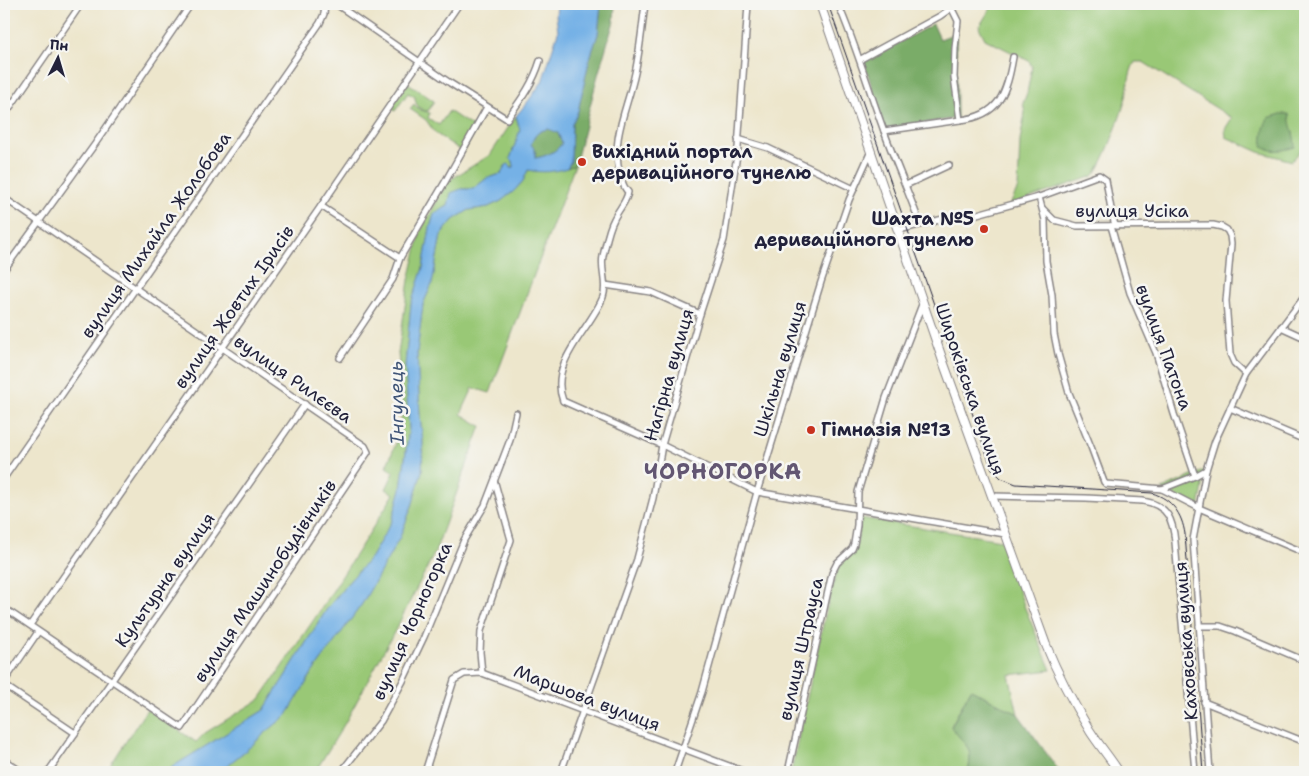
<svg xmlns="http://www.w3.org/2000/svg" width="1309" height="776" viewBox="0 0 1309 776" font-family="'Shantell Sans',sans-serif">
	<rect width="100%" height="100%" fill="#f6f6f2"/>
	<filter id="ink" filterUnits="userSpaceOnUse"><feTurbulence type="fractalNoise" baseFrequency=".02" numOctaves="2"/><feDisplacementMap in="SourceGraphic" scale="10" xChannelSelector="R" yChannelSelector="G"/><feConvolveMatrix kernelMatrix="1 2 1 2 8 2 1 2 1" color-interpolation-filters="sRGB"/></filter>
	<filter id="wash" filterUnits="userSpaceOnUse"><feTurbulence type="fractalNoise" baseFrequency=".0096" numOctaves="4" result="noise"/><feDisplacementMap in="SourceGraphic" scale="20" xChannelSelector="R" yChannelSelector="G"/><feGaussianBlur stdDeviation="1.12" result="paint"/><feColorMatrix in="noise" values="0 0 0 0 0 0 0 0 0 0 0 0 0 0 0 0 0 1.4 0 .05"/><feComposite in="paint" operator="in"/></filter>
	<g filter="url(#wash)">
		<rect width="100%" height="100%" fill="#ede6cc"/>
		<g fill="#99c876" stroke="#5e7558">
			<path d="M993,4H1305V145L1292,161L1259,152L1226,137L1225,129L1232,118L1143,62H1135C1128,74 1129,85 1126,97C1122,113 1104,165 1093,176L1010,205L1018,188L1020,141L1025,112L1023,103L1027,93L1032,67L1029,61L985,39L979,27Z"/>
			<path d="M408,83L434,101L429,110L426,111C419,109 415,104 415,97L408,93L395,111L391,108Z"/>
			<path d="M414,104C420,112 424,110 430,113L428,118L439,125L449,111L476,129L463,152L435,133L426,120L410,109Z"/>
			<path d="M516,116L520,130L510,159L513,161L514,167L505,166L501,174L487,178L473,189H461L448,206L434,214L430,228L423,268L411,304L405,366L409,428L401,489L392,521L371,557L347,584L327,609L264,710L172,767L168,772H106L147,709L196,742L205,733L260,699L325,603L394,494L386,489L394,472L386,467L395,446L401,424L402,404L398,353L409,280L421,230L448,181L490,155Z"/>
			<path d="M575,165L490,393L473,388L461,414L481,426L435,552L398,625L345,723L315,772H219L250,747L265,733L287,715L312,673L362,604L400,537L413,503L422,471L423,442L420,417L417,353L423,304L432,284L441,235L453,220L469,210L488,207L501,201L514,191L523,181L528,170C545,173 559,170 575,165Z"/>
			<path d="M1206,470L1199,508L1162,489Z"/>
			<path d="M861,518L1001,540L1025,608L1051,670L1009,675L1018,714L971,689L951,726C966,746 974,747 968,772H791L826,611L838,568L856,548Z"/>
		</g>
		<g fill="#7aac67" stroke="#4e6751">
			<path d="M601,4H615L614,21L598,75L575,165L567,168L571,161L572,124L578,111L589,61L598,34Z"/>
			<path d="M933,24L940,39L956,33L957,118L885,129L864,62Z"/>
			<path d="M1281,114H1289C1290,128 1295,133 1295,147C1284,150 1274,153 1263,147C1262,136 1263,128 1268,118Z"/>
			<path d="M548,129L558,133L562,143C557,152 545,157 535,158L534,156L536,153L531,144C535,134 538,131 548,129Z"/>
			<path d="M971,689L1018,714L1060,772H968C974,747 966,746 951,727Z"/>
		</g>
		<path fill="#74b1e6" stroke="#4b6a90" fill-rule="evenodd" d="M557,4H601L598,34L589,61L578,111L572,124L571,161L567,168C553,172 542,173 528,170L523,181L514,191L501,201L488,207L469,210L453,220L441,235L432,284L423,304L417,353L420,417L423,442L422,471L413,503L400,537L362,604L312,673L287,715L265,733L250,747L219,772H168L172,767L264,710L327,609L347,584L371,557L392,521L401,489L409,429L405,366L411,304L423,268L430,228L434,214L448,206L451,193L461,189H473L487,178L501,174L506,165L509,164L511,168L514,167L513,161L510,159L520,130L516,116L529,100L542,82L558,32L556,15ZM548,129L558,133L562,143C557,152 544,157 535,158V150L531,144C535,134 538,131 548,129Z"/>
	</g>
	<g filter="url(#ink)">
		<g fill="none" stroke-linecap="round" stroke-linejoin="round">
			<g stroke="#888484" stroke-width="8">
				<g id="street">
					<path d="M336,4L450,83L507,119C520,101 533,84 540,61"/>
					<path d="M645,4C642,27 640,50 635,73C628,107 610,139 620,175C622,181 623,187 628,192C627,201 618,210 614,219C608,230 606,244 603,256C600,270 608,284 603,297C590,330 548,362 563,401L662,445L757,492L1005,534"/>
					<path d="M838,4C856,45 868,88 884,131C895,162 909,193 920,224"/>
					<path d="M861,59L940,16L957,4"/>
					<path d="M4,116L81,4"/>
					<path d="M960,120C1000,116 1007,92 1013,57"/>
					<path d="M884,131L960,120L954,77L955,48L958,21L952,9"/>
					<path d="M738,139L768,148L854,189"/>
					<path d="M906,185L949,165"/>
					<path d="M1039,197L1045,220L1046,261L1052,295L1054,334L1058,354L1069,393L1091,447L1104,482L1106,484L1162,489L1195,476L1206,470"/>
					<path d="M4,198L365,446L368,452L182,728L4,608"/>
					<path d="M321,206L400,258"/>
					<path d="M1043,209L1054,220L1077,226L1213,225L1222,227L1227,230L1230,236L1231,244L1226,301L1230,354L1234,363L1246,374"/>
					<path d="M1111,226L1130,293L1156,353L1174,414L1195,476"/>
					<path d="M899,230L947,218L970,216L1039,197L1099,175L1106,180L1112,215L1115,225L1117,226"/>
					<path d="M4,270L95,144L191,4"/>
					<path d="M605,285L651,292L700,314"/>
					<path d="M1281,327L1305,338"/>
					<path d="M340,358L393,279L400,258L445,182L487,107"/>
					<path d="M1230,408L1305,440"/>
					<path d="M4,478L320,23L324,14L325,4"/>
					<path d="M1162,489L1199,508L1305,553"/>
					<path d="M992,496L1086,498L1143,501C1168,505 1173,520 1175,542L1195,772"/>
					<path d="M30,625L321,206L459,4"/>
					<path d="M1199,626H1220L1235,631L1305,661"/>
					<path d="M482,673L480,652L481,631L511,540L495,483"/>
					<path d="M4,682L38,632"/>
					<path d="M4,685L75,733"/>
					<path d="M1204,702L1305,742"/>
					<path d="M4,760L22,772"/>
					<path d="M48,772L305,404"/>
					<path d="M341,772L381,721L403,681L424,637L464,540L485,505L510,440L516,413"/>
					<path d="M425,772L454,680L464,674L482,673L745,772"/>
					<path d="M561,772L637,559L653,498L662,445L700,314L724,240L738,148L748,4"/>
					<path d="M675,772L702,692L757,492L821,282L849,200L871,151"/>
					<path d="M788,772L832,573L837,563L852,549L854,544L857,525L858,492L886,398L923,302"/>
					<path d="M1210,772L1193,540L1206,470L1215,441L1246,374L1305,296"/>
				</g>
			</g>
			<g stroke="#888484" stroke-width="10">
				<path id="secondary" d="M820,4L944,364L1046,645C1058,675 1073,703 1090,731C1099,745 1110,758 1119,772"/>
			</g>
			<use href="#street" stroke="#fff" stroke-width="5"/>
			<use href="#secondary" stroke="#fff" stroke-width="8"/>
			<path stroke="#22223b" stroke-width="1" d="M828,4L992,469L1001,478L1016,484L1152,493C1172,499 1182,514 1185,534L1203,772"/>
		</g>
	</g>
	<g fill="#c8321e" stroke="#f6f6f2" stroke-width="2">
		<circle cx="582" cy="162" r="5"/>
		<circle cx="984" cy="229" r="5"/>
		<circle cx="811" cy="430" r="5"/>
	</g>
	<g text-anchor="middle" stroke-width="5" stroke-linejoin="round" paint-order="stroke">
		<g font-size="18" font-weight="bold" fill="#22223b" stroke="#f6f6f2" text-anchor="start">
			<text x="592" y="158">Вихідний портал<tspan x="592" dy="21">дериваційного тунелю</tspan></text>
			<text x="974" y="225" text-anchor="end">Шахта №5<tspan x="974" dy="21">дериваційного тунелю</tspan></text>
			<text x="821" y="436">Гімназія №13</text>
		</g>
		<g font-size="18" fill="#22223b" stroke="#f6f6f2">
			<text x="1132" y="217">вулиця Усіка</text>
			<text transform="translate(156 235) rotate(-55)" y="6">вулиця Михайла Жолобова</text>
			<text transform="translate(234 307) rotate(-55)" y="6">вулиця Жовтих Ірисів</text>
			<text transform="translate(1164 347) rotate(70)" y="6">вулиця Патона</text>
			<text transform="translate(780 369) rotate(-73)" y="6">Шкільна вулиця</text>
			<text transform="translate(669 375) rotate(-74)" y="6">Нагірна вулиця</text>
			<text transform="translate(293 379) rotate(35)" y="6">вулиця Рилєєва</text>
			<text transform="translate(970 389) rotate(71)" y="6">Широківська вулиця</text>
			<text transform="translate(165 580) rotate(-55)" y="6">Культурна вулиця</text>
			<text transform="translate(265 581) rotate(-56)" y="6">вулиця Машинобудівників</text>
			<text transform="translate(412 621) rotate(-66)" y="6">вулиця Чорногорка</text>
			<text transform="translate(1186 641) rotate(-94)" y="6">Каховська вулиця</text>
			<text transform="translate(801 649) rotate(-77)" y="6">вулиця Штрауса</text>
			<text transform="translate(587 698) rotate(21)" y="6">Маршова вулиця</text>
		</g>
		<g font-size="19" font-style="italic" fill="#3f5477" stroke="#f6f6f2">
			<text transform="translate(396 403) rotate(-91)" y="7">Інгулець</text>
		</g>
		<g font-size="22" font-weight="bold" letter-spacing="1" fill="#625672" stroke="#f6f6f2">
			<text x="723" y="479">ЧОРНОГОРКА</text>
		</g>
	</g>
	<rect width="1309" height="776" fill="none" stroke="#f6f6f2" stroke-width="20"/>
	<g transform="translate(58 58) rotate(5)" stroke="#f6f6f2" stroke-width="4" paint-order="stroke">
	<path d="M0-4L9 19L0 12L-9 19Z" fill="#22223b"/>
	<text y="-8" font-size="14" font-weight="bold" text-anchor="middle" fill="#22223b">Пн</text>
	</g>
</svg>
